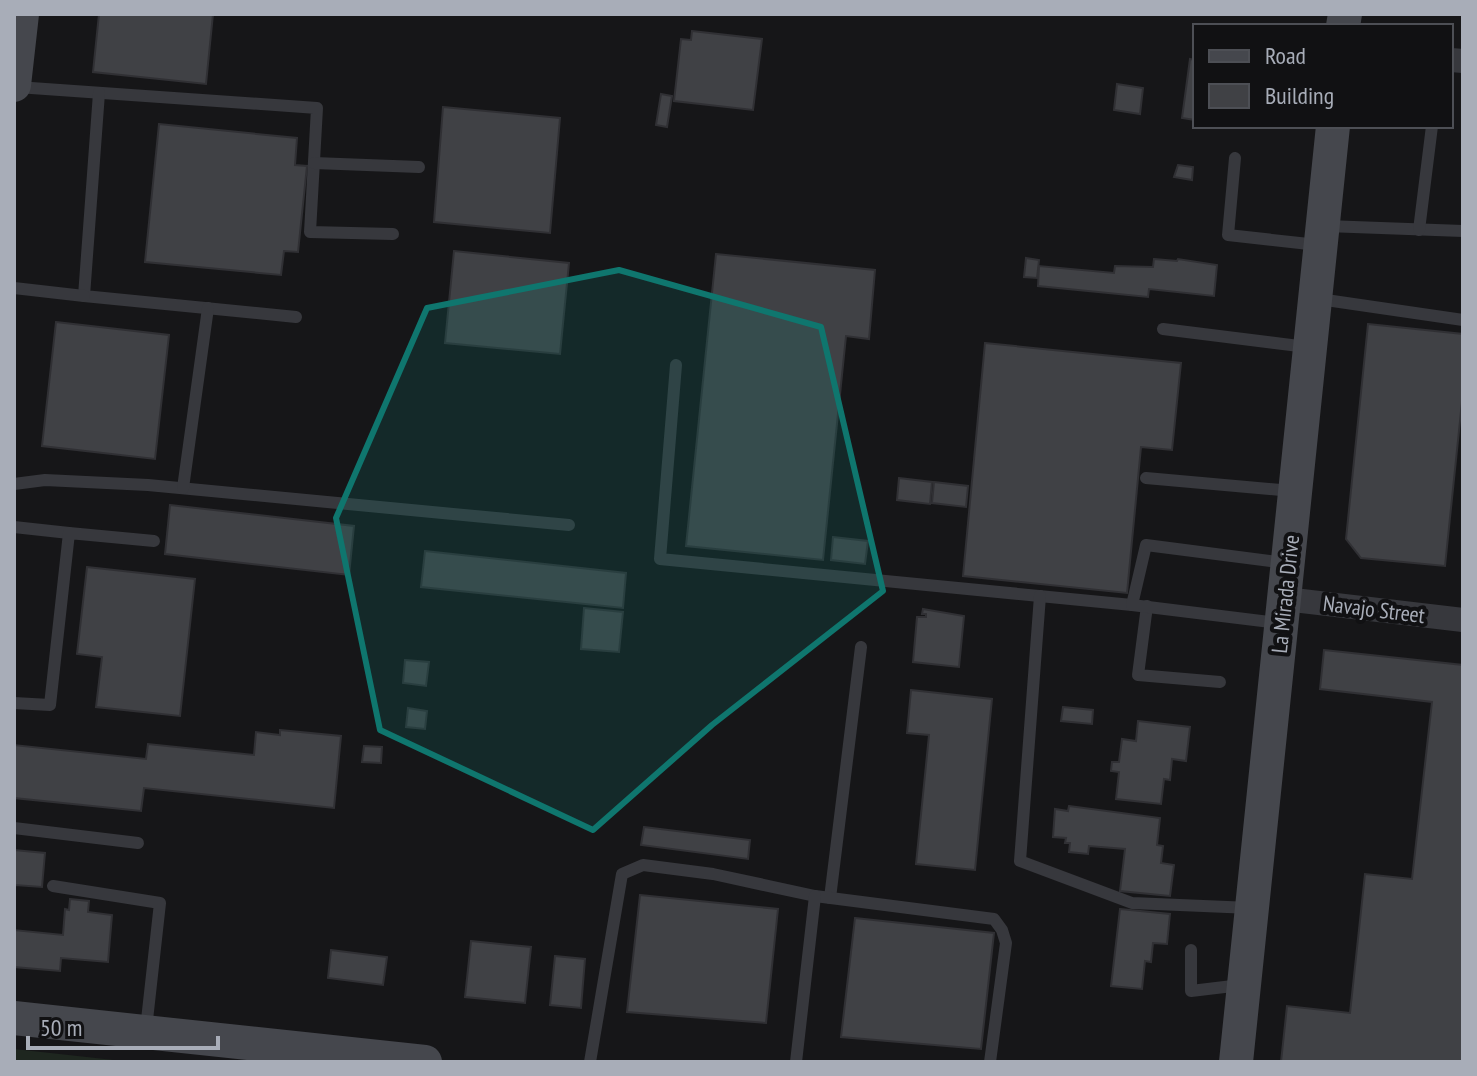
<svg xmlns="http://www.w3.org/2000/svg" width="1477" height="1076" viewBox="0 0 1477 1076" font-family="'PT Sans Narrow',sans-serif">
	<rect width="100%" height="100%" fill="#161618"/>
	<path fill="#1e261f" d="M14,1049L132,1062H14Z"/>
	<g fill="#404145" stroke="#303034" stroke-width="2">
		<path d="M99,14H213L206,84L93,72Z"/>
		<path d="M692,31L762,39L753,110L674,101L681,39L691,40Z"/>
		<path d="M1190,59L1195,60V120L1182,118Z"/>
		<path d="M1117,84L1143,88L1140,114L1114,110Z"/>
		<path d="M661,94L672,96L667,127L656,125Z"/>
		<path d="M443,107L560,118L550,233L434,222Z"/>
		<path d="M159,124L297,138L295,165L307,166L298,252L284,251L281,275L145,262Z"/>
		<path d="M1178,165L1193,167L1192,180L1174,177Z"/>
		<path d="M454,251L569,263L560,354L445,343Z"/>
		<path d="M716,254L875,270L869,339L846,336L823,560L686,546Z"/>
		<path d="M1026,258L1039,260L1037,278L1024,277Z"/>
		<path d="M1154,259L1177,261L1178,259L1217,265L1214,296L1149,289L1148,297L1038,286L1039,266L1114,273L1115,266L1153,267Z"/>
		<path d="M56,322L169,335L155,459L42,446Z"/>
		<path d="M1368,324L1463,334V392L1445,566L1361,558L1346,539Z"/>
		<path d="M985,343L1181,363L1172,450L1141,447L1127,593L963,576Z"/>
		<path d="M899,478L932,482L930,504L897,500Z"/>
		<path d="M934,482L968,486L966,507L932,503Z"/>
		<path d="M170,505L354,526L349,575L165,554Z"/>
		<path d="M833,537L868,541L865,564L831,560Z"/>
		<path d="M425,551L626,573L623,608L421,587Z"/>
		<path d="M87,567L195,579L180,716L96,707L102,657L77,654Z"/>
		<path d="M584,608L623,612L619,652L581,649Z"/>
		<path d="M923,609L964,616L959,667L913,662L917,617H926V614H922Z"/>
		<path d="M1324,650L1463,665V1062H1281L1287,1006L1350,1013L1365,874L1412,879L1432,702L1320,689Z"/>
		<path d="M405,660L429,662L426,686L403,683Z"/>
		<path d="M911,690L992,699L975,870L916,864L929,735L907,733Z"/>
		<path d="M1063,707L1093,710L1092,724L1061,721Z"/>
		<path d="M408,708L427,711L425,729L406,727Z"/>
		<path d="M1138,721L1190,727L1186,761L1172,759L1170,780L1164,779L1161,804L1116,799L1119,772L1111,771L1112,762H1119L1122,739L1136,741Z"/>
		<path d="M280,730L341,736L334,808L144,788L141,811L14,798V745L146,759L148,744L254,755L256,732L280,735Z"/>
		<path d="M364,746L382,747L381,763L362,762Z"/>
		<path d="M1069,806L1160,818L1157,845L1163,846L1161,863L1174,865L1170,896L1120,891L1125,849L1089,846L1088,854L1069,852L1070,843H1065L1066,838L1053,837L1055,809L1068,811Z"/>
		<path d="M644,827L750,840L748,859L641,845Z"/>
		<path d="M14,850L45,853L42,887L15,885L14,893Z"/>
		<path d="M640,895L778,909L766,1023L627,1012Z"/>
		<path d="M70,899L89,901L88,912L112,915L108,962L61,958L60,971L14,967V930L63,935L65,909L69,910Z"/>
		<path d="M1120,909L1170,914L1167,944L1153,943L1151,962L1145,961L1142,989L1111,986Z"/>
		<path d="M855,918L994,933L981,1049L841,1037Z"/>
		<path d="M471,941L531,947L525,1003L465,997Z"/>
		<path d="M331,950L387,957L383,985L328,978Z"/>
		<path d="M555,956L585,959L581,1008L550,1005Z"/>
	</g>
	<g fill="none" stroke-linecap="round" stroke-linejoin="round">
		<g stroke="#37383d" stroke-width="12">
			<path d="M17,87L317,108L310,232L393,234"/>
			<path d="M99,93L84,296L296,317"/>
			<path d="M1235,158L1228,235L1318,245"/>
			<path d="M314,163L419,167"/>
			<path d="M1326,226L1463,231"/>
			<path d="M1419,230L1432,126"/>
			<path d="M14,288L84,296"/>
			<path d="M1319,299L1463,320"/>
			<path d="M1163,329L1307,347"/>
			<path d="M676,365L660,559L1132,605"/>
			<path d="M1146,478L1292,491"/>
			<path d="M14,484L45,480L148,485L569,525"/>
			<path d="M183,488L208,308"/>
			<path d="M14,527L69,533"/>
			<path d="M1040,596L1020,861L1132,903L1251,908"/>
			<path d="M1147,606L1138,675L1220,682"/>
			<path d="M1278,623L1132,605L1146,545L1285,563"/>
			<path d="M14,703L50,705L69,533L154,541"/>
			<path d="M14,828L138,843"/>
			<path d="M53,886L160,903L146,1029"/>
			<path d="M830,898L861,647"/>
			<path d="M1191,950V991L1241,985"/>
			<path d="M590,1062L622,874L643,865L713,874L815,896L994,919L1002,930L1006,943L990,1062"/>
			<path d="M796,1062L815,896"/>
		</g>
		<g stroke="#37383d" stroke-width="24">
			<path d="M1451,60L1463,61"/>
			<path d="M1285,599L1463,620"/>
		</g>
		<g stroke="#45474d" stroke-width="34">
			<path d="M1343,26L1345,14"/>
			<path d="M14,85L22,14"/>
			<path d="M14,1018L425,1062"/>
			<path d="M1236,1062L1333,126"/>
		</g>
	</g>
	<path fill="#0f766e" fill-opacity="0.2" stroke="#0f766e" stroke-width="6" stroke-linejoin="round" d="M619,270L821,327L883,591L712,725L593,830L380,730L336,518L427,308Z"/>
	<g text-anchor="middle" stroke-width="8" stroke-linejoin="round" paint-order="stroke">
		<g font-size="22" fill="#a8adb8" stroke="#111113">
			<text transform="translate(1285 594) rotate(-84)" y="8">La Mirada Drive</text>
			<text transform="translate(1374 609) rotate(7)" y="8">Navajo Street</text>
		</g>
	</g>
	<rect width="1477" height="1076" fill="none" stroke="#a8adb8" stroke-width="32"/>
	<rect x="1193" y="24" width="260" height="104" fill="#111113" stroke="#4d4f55" stroke-width="2"/>
	<rect x="1209" y="50" width="40" height="12" fill="#45474d" stroke="#4d4f55" stroke-width="2"/>
	<text x="1265" y="64" font-size="24" fill="#a8adb8">Road</text>
	<rect x="1209" y="84" width="40" height="24" fill="#404145" stroke="#4d4f55" stroke-width="2"/>
	<text x="1265" y="104" font-size="24" fill="#a8adb8">Building</text>
	<path d="M28 1036v12h190v-12" fill="none" stroke="#a8adb8" stroke-width="4"/>
	<text x="40" y="1036" font-size="24" fill="#a8adb8" stroke="#111113" stroke-width="6" paint-order="stroke">50 m</text>
</svg>
